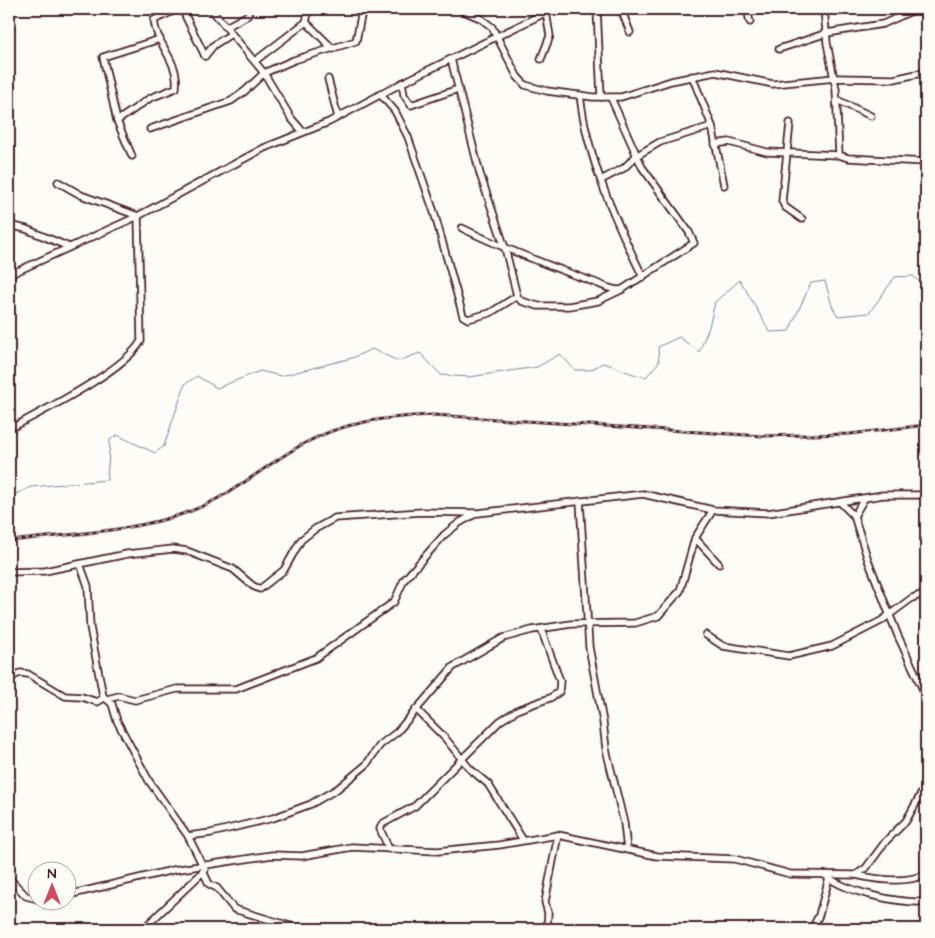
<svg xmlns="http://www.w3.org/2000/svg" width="935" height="938" viewBox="0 0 935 938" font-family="'Architects Daughter',sans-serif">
	<rect width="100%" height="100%" fill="#fdfcf7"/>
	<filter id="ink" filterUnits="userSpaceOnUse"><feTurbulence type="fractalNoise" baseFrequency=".02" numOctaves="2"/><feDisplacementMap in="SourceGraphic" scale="10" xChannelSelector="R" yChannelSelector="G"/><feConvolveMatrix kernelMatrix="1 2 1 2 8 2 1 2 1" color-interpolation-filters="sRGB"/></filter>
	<g filter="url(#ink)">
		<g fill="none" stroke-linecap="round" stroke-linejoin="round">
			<path stroke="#7984a3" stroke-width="1" d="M9,497L31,487L107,480L110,440L117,435L155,453L164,446L185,384L197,376L217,388L260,371L281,376L352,358L372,349L398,361L420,353L441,375L469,377L537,367L560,354L575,370H590L603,363C618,367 631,375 646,377L659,362L658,347L679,337L699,352L709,327L715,302L740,280L770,332L789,331L811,283L825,281L832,306L838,316L869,313L895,277L913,276L926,288"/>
			<g stroke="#4a1f2b" stroke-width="9">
				<g id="street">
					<path d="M182,9L205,56"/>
					<path d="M211,9L264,73L291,118L303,132"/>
					<path d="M309,9L306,22L333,49"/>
					<path d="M459,9L480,18L492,27L517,76L525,85L547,91L593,97H621L671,81L715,72L773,84L835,78L894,79L926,72"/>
					<path d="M597,9L601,97"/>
					<path d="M621,9L630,32"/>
					<path d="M747,9L750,22"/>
					<path d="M824,9L827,43L836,89L839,155L848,158L926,162"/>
					<path d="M226,27L248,15L249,9"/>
					<path d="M779,49L827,33L883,24L916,9"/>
					<path d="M205,56L214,45L231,34"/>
					<path d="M451,59L480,174L505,248L517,296L521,301L538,306H569L598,301L623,289L694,243L689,232L642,167L611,98"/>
					<path d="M541,59L550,36L546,12"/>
					<path d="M255,61L306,22"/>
					<path d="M692,76L712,126L724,185"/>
					<path d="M328,79L338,117"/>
					<path d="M402,83L404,95L411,105L458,89"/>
					<path d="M380,94L395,111L408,137L434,212L463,316L468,319L490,313L517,296"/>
					<path d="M580,95C587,158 615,220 643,277"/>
					<path d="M837,100L871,116"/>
					<path d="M117,121L150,98L176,88C180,62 156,45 154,20L178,9"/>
					<path d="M790,123L782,201L785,207L802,219"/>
					<path d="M150,129L231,101L245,91L264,73L294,60L356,41L361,16L367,9"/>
					<path d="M715,144L729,142L767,152L839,155"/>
					<path d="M132,156L117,121L103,57L160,39"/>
					<path d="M601,180L624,168L636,156L660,142L712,126"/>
					<path d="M9,225L26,229L69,247"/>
					<path d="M462,228C504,249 547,265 591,281C601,284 608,290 620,290"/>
					<path d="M9,275L138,216L264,148L329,122L402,83L553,9"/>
					<path d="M15,426C45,410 126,369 141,341L138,216L81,195L58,182"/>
					<path d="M580,501L589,647L603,722L606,749L624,823L627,850"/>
					<path d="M841,503L854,516L868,560L898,636L926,696"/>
					<path d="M854,516L864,499"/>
					<path d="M695,538L719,564"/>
					<path d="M80,564L88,586L90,627L103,696L112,704L117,721L149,781L188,836L203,866"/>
					<path d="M9,572L45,571L127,554L173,549L187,551L233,569L253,586L260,589L284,570L301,540L315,529L335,518L422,512L478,513L643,494L713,510L768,513L883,495H926"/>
					<path d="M706,635L723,646L789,656L832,646L881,621L912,598L926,593"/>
					<path d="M9,678L20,673L28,674L65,696L82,697L97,702L104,698"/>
					<path d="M107,699L119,696L135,700L177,689H236L316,658L394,602L404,580L444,535L459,523L475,514"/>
					<path d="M416,709L445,738L470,769L488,784L523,840"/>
					<path d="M188,836L211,833L273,818L311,804L337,789L366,765L380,745L397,732L453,667L503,638L532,630L571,624L635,623L658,616L680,591L695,538L713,510"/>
					<path d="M389,849L380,829L382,824L415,806L500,721L519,709L550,698L559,692L560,681L541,629"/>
					<path d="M203,871L209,884L217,888L234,909L300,929"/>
					<path d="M825,875C847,893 898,903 926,902"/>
					<path d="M856,875C878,880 906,884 926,874"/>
					<path d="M9,878L26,896L38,899"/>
					<path d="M68,895L173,870L272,855L302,856L352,847L438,851L499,845L558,835L657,856L735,859L790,874L856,875L866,868L886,841L906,821L926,785"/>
					<path d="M143,929L205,870"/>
					<path d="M547,929L548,913L545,902L558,835"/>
					<path d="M812,929L819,915L829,878"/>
				</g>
			</g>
			<use href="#street" stroke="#fdfcf7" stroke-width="5.5"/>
			<g stroke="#4a1f2b" stroke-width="3">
				<path id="rail" d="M9,541C68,534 136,532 191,511C233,495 266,464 305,443C346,421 387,417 433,415L762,436L850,434L926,425"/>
			</g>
			<use href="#rail" stroke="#fdfcf7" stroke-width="1" stroke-dasharray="4" stroke-linecap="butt"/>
		</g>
	</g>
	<rect width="935" height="938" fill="none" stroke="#fdfcf7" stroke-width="30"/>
	<rect x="15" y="15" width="905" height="908" fill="none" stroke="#4a1f2b" stroke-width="2" filter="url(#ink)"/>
	<g transform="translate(52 886)"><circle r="24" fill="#fdfcf7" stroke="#b5a4a5"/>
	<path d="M0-4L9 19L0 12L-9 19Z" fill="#d1495b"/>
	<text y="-8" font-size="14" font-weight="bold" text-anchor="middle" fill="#4a1f2b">N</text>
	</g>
</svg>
